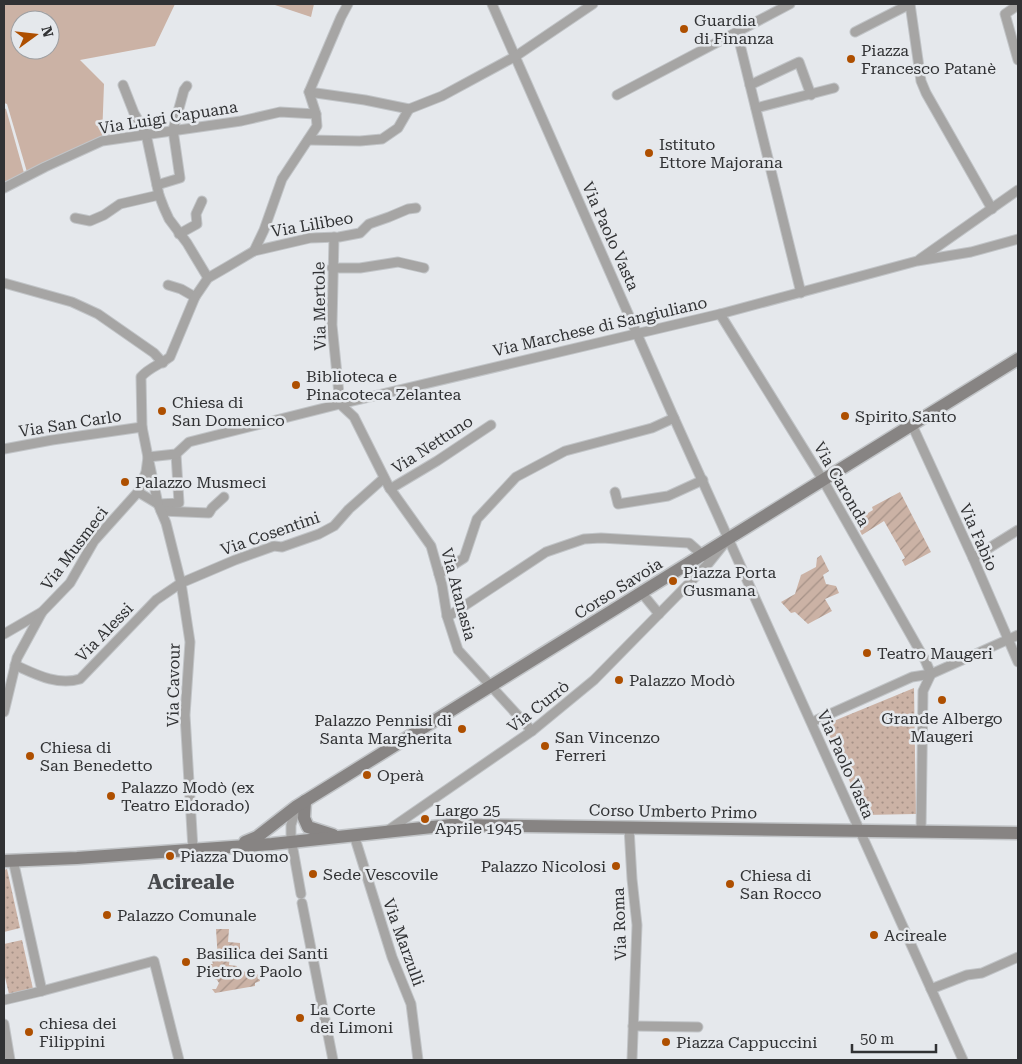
<svg xmlns="http://www.w3.org/2000/svg" width="1022" height="1064" viewBox="0 0 1022 1064" font-family="'Roboto Serif',serif">
	<defs>
		<pattern id="park-dots" width="8" height="8" patternUnits="userSpaceOnUse" patternTransform="scale(1.25)"><rect width="8" height="8" fill="#cbb2a5"/><path d="M2 2h.1M6 6h.1" fill="none" stroke="#a59187" stroke-width="1.8" stroke-linecap="round"/></pattern>
		<pattern id="garden-furrows" width="10" height="10" patternUnits="userSpaceOnUse" patternTransform="scale(1.25)"><rect width="10" height="10" fill="#cbb2a5"/><path d="M-1 1l2-2M0 10L10 0M9 11l2-2" fill="none" stroke="#a59187"/></pattern>
	</defs>
	<rect width="100%" height="100%" fill="#e5e8ec"/>
	<g fill="#cbb2a5" fill-rule="evenodd">
		<path d="M4,4H175L155,46L80,60L104,84L102,138L27,172L7,104L4,103ZM20,20H50V50H20Z"/>
		<path d="M272,4H314L311,17Z"/>
		<path d="M4,108L6,109L24,173L7,181H4Z"/>
	</g>
	<g fill="url(#park-dots)">
		<path d="M914,688L916,814L865,815L824,725Z"/>
		<path d="M7,869L20,928L4,932V870Z"/>
		<path d="M22,940L33,989L9,994L4,973V944Z"/>
	</g>
	<g fill="url(#garden-furrows)">
		<path d="M900,492L931,552L905,566L902,560L905,558L884,521L862,535L855,521L873,510L872,507Z"/>
		<path d="M821,555L829,571L823,575L826,584L836,586L839,593L825,599L832,611L808,624L795,612L791,613L781,602L795,594L801,575L816,567L817,558Z"/>
		<path d="M216,929H229L228,942L240,943V954H230L229,965L237,966V970L259,975L260,981L255,983V986L215,993L212,989H216L219,983L217,980L212,978L207,974L210,972L209,964H213L212,961L218,960Z"/>
	</g>
	<g fill="none" stroke-linecap="round" stroke-linejoin="round">
		<g stroke="#c1c4c7" stroke-width="11">
			<g id="street">
				<path d="M492,4L674,418L963,1060"/>
				<path d="M910,4L921,81L926,93L992,209"/>
				<path d="M1018,5L1005,14L1018,60"/>
				<path d="M737,32L801,293"/>
				<path d="M855,32L910,4"/>
				<path d="M123,85L134,113L146,134L159,195L164,208L169,219L187,243L208,278"/>
				<path d="M750,85L799,62L811,95"/>
				<path d="M309,92L365,100L409,109L442,96L516,56L593,4"/>
				<path d="M617,95L790,4"/>
				<path d="M756,108L834,88"/>
				<path d="M308,140L360,141L382,139L398,128L409,109"/>
				<path d="M157,185L180,178L173,130L184,90L187,86"/>
				<path d="M4,188L45,167L102,141L241,121L280,112L316,114"/>
				<path d="M75,218L90,221L104,215L120,204L159,195"/>
				<path d="M179,234L197,224L196,214L202,201"/>
				<path d="M334,237L332,325L340,404L354,417L389,487L431,546L442,585L447,616L458,650L532,731"/>
				<path d="M254,251L264,230L282,179L317,126L316,114L309,92L341,17L348,4"/>
				<path d="M920,259L1018,190"/>
				<path d="M332,268H360L398,262L424,268"/>
				<path d="M4,283L72,302L98,314L154,353L163,363"/>
				<path d="M168,285L181,289L195,297"/>
				<path d="M720,314L823,480L925,660L931,674"/>
				<path d="M912,425L973,558L1018,662"/>
				<path d="M4,449L52,440L142,427"/>
				<path d="M390,489L437,461L491,425"/>
				<path d="M138,492L158,504L179,503L176,454"/>
				<path d="M615,492L618,504L668,496L703,480"/>
				<path d="M161,511L209,513L212,508L224,497"/>
				<path d="M973,558L1018,530"/>
				<path d="M439,574L464,558L477,519L516,477L565,451L652,428L674,418"/>
				<path d="M641,592L659,614"/>
				<path d="M447,616L452,614L546,552L584,539L601,538L689,543L705,557"/>
				<path d="M4,634L42,612L70,583L94,541L138,492L146,472L148,457L176,454L189,442L340,404L720,314L917,261L971,252L1018,239"/>
				<path d="M15,665C35,674 57,686 80,679L156,600L181,583L235,560L274,546L282,547L319,534L334,526L349,509L384,478"/>
				<path d="M4,712L17,658L42,612"/>
				<path d="M812,722L912,677L931,674L1018,635"/>
				<path d="M297,806L291,825V838L301,894"/>
				<path d="M629,828L632,879L637,925L632,1060"/>
				<path d="M387,831L532,731L594,680L708,564L724,544"/>
				<path d="M921,832L923,691L931,674"/>
				<path d="M354,835L392,957L411,1004L418,1060"/>
				<path d="M193,849L185,715L190,642L181,583L166,523L158,504L148,457L142,427L141,377C148,368 161,364 170,357L195,297L208,278L227,267L254,251L310,238L339,237L360,233L369,224L389,217L408,209L416,208"/>
				<path d="M302,903L333,1060"/>
				<path d="M931,989L967,975L982,973L1018,957"/>
				<path d="M42,991L154,961L179,1060"/>
				<path d="M4,1000L42,991L13,860"/>
				<path d="M4,1024L10,1060"/>
				<path d="M633,1026L698,1027"/>
			</g>
		</g>
		<g stroke="#c1c4c7" stroke-width="15">
			<g id="secondary">
				<path d="M305,801L304,818L308,827L333,835"/>
				<path d="M245,842L257,837L297,806L1018,359"/>
				<path d="M4,861L77,858L272,844L451,825L1018,833"/>
			</g>
		</g>
		<use href="#street" stroke="#a6a5a4" stroke-width="9"/>
		<use href="#secondary" stroke="#878483" stroke-width="12"/>
	</g>
	<g fill="#ae4f00" stroke="#e5e8ec" stroke-width="2">
		<circle cx="684" cy="29" r="5"/>
		<circle cx="851" cy="59" r="5"/>
		<circle cx="649" cy="153" r="5"/>
		<circle cx="296" cy="385" r="5"/>
		<circle cx="162" cy="411" r="5"/>
		<circle cx="845" cy="416" r="5"/>
		<circle cx="125" cy="482" r="5"/>
		<circle cx="673" cy="581" r="5"/>
		<circle cx="867" cy="653" r="5"/>
		<circle cx="619" cy="680" r="5"/>
		<circle cx="942" cy="700" r="5"/>
		<circle cx="462" cy="729" r="5"/>
		<circle cx="545" cy="746" r="5"/>
		<circle cx="30" cy="756" r="5"/>
		<circle cx="367" cy="775" r="5"/>
		<circle cx="111" cy="796" r="5"/>
		<circle cx="425" cy="819" r="5"/>
		<circle cx="170" cy="856" r="5"/>
		<circle cx="616" cy="866" r="5"/>
		<circle cx="313" cy="874" r="5"/>
		<circle cx="730" cy="884" r="5"/>
		<circle cx="107" cy="915" r="5"/>
		<circle cx="874" cy="935" r="5"/>
		<circle cx="186" cy="962" r="5"/>
		<circle cx="300" cy="1018" r="5"/>
		<circle cx="29" cy="1032" r="5"/>
		<circle cx="666" cy="1042" r="5"/>
	</g>
	<g text-anchor="middle" stroke-width="5" stroke-linejoin="round" paint-order="stroke">
		<g font-size="16" fill="#313234" stroke="#e5e8ec" text-anchor="start">
			<text x="694" y="26">Guardia<tspan x="694" dy="18">di Finanza</tspan></text>
			<text x="861" y="56">Piazza<tspan x="861" dy="18">Francesco Patanè</tspan></text>
			<text x="659" y="150">Istituto<tspan x="659" dy="18">Ettore Majorana</tspan></text>
			<text x="306" y="382">Biblioteca e<tspan x="306" dy="18">Pinacoteca Zelantea</tspan></text>
			<text x="172" y="408">Chiesa di<tspan x="172" dy="18">San Domenico</tspan></text>
			<text x="855" y="422">Spirito Santo</text>
			<text x="135" y="488">Palazzo Musmeci</text>
			<text x="683" y="578">Piazza Porta<tspan x="683" dy="18">Gusmana</tspan></text>
			<text x="877" y="659">Teatro Maugeri</text>
			<text x="629" y="686">Palazzo Modò</text>
			<text x="942" y="724" text-anchor="middle">Grande Albergo<tspan x="942" dy="18">Maugeri</tspan></text>
			<text x="452" y="726" text-anchor="end">Palazzo Pennisi di<tspan x="452" dy="18">Santa Margherita</tspan></text>
			<text x="555" y="743">San Vincenzo<tspan x="555" dy="18">Ferreri</tspan></text>
			<text x="40" y="753">Chiesa di<tspan x="40" dy="18">San Benedetto</tspan></text>
			<text x="377" y="781">Operà</text>
			<text x="121" y="793">Palazzo Modò (ex<tspan x="121" dy="18">Teatro Eldorado)</tspan></text>
			<text x="435" y="816">Largo 25<tspan x="435" dy="18">Aprile 1945</tspan></text>
			<text x="180" y="862">Piazza Duomo</text>
			<text x="606" y="872" text-anchor="end">Palazzo Nicolosi</text>
			<text x="323" y="880">Sede Vescovile</text>
			<text x="740" y="881">Chiesa di<tspan x="740" dy="18">San Rocco</tspan></text>
			<text x="117" y="921">Palazzo Comunale</text>
			<text x="884" y="941">Acireale</text>
			<text x="196" y="959">Basilica dei Santi<tspan x="196" dy="18">Pietro e Paolo</tspan></text>
			<text x="310" y="1015">La Corte<tspan x="310" dy="18">dei Limoni</tspan></text>
			<text x="39" y="1029">chiesa dei<tspan x="39" dy="18">Filippini</tspan></text>
			<text x="676" y="1048">Piazza Cappuccini</text>
		</g>
		<g font-size="16" fill="#313234" stroke="#e5e8ec">
			<text transform="translate(168 117) rotate(-9)" y="6">Via Luigi Capuana</text>
			<text transform="translate(312 224) rotate(-10)" y="6">Via Lilibeo</text>
			<text transform="translate(611 236) rotate(66)" y="6">Via Paolo Vasta</text>
			<text transform="translate(319 306) rotate(-91)" y="6">Via Mertole</text>
			<text transform="translate(600 326) rotate(-13)" y="6">Via Marchese di Sangiuliano</text>
			<text transform="translate(70 423) rotate(-9)" y="6">Via San Carlo</text>
			<text transform="translate(432 444) rotate(-33)" y="6">Via Nettuno</text>
			<text transform="translate(842 484) rotate(60)" y="6">Via Caronda</text>
			<text transform="translate(270 533) rotate(-19)" y="6">Via Cosentini</text>
			<text transform="translate(979 537) rotate(66)" y="6">Via Fabio</text>
			<text transform="translate(74 548) rotate(-53)" y="6">Via Musmeci</text>
			<text transform="translate(618 588) rotate(-32)" y="6">Corso Savoia</text>
			<text transform="translate(459 594) rotate(75)" y="6">Via Atanasia</text>
			<text transform="translate(104 632) rotate(-46)" y="6">Via Alessi</text>
			<text transform="translate(173 685) rotate(-89)" y="6">Via Cavour</text>
			<text transform="translate(538 706) rotate(-38)" y="6">Via Currò</text>
			<text transform="translate(846 764) rotate(66)" y="6">Via Paolo Vasta</text>
			<text transform="translate(673 811) rotate(1)" y="6">Corso Umberto Primo</text>
			<text transform="translate(619 924) rotate(-92)" y="6">Via Roma</text>
			<text transform="translate(404 942) rotate(70)" y="6">Via Marzulli</text>
		</g>
		<g font-size="21" font-weight="bold" fill="#494b4e" stroke="#e5e8ec">
			<text x="191" y="889">Acireale</text>
		</g>
	</g>
	<rect width="1022" height="1064" fill="none" stroke="#313234" stroke-width="10"/>
	<g transform="translate(35 35) rotate(75)"><circle r="24" fill="#e5e8ec" stroke="#9d9fa2"/>
	<path d="M0-4L9 19L0 12L-9 19Z" fill="#ae4f00"/>
	<text y="-8" font-size="14" font-weight="bold" text-anchor="middle" fill="#313234">N</text>
	</g>
	<path d="M852 1044v8h84v-8" fill="none" stroke="#313234" stroke-width="2.5"/>
	<text x="860" y="1044" font-size="15" fill="#313234" stroke="#e5e8ec" stroke-width="4" paint-order="stroke">50 m</text>
</svg>
